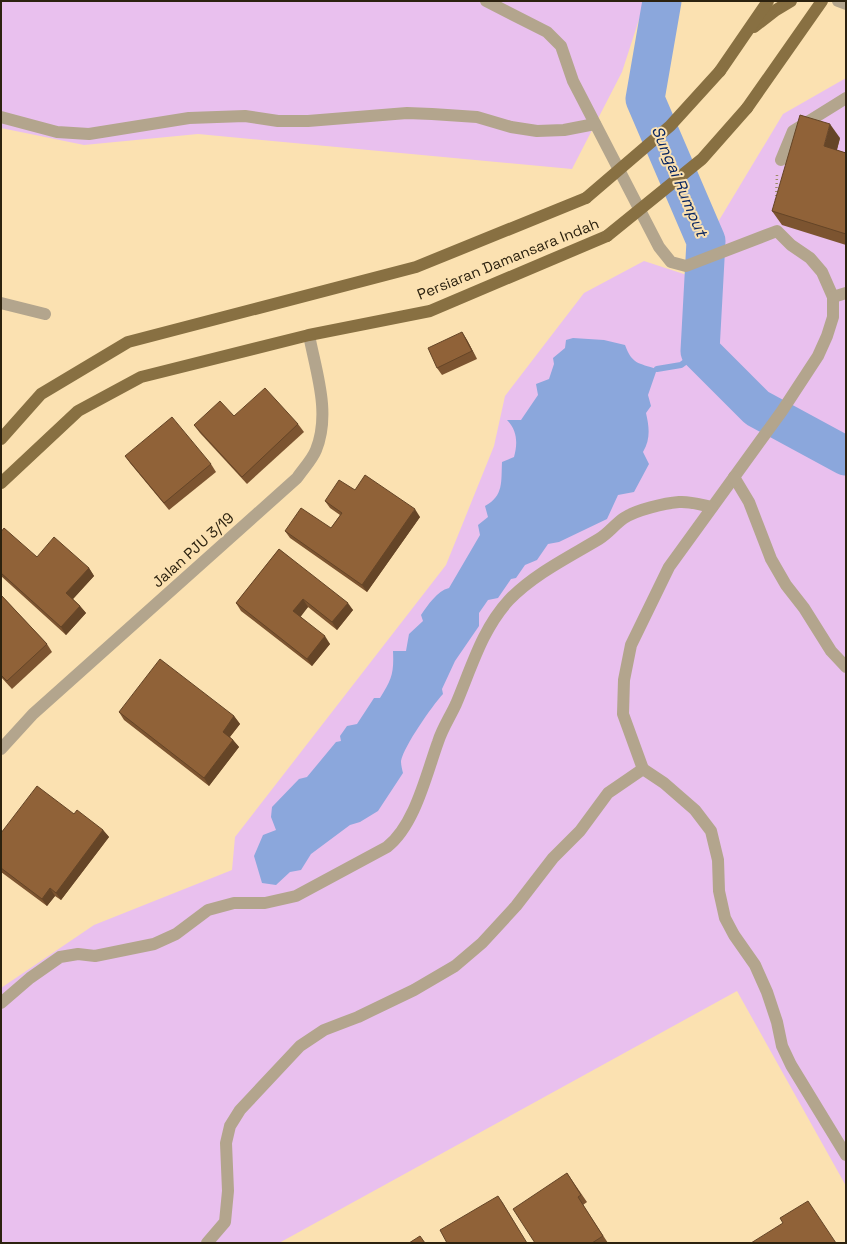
<svg xmlns="http://www.w3.org/2000/svg" width="847" height="1244" viewBox="0 0 847 1244" font-family="'Space Grotesk',sans-serif">
	<rect width="100%" height="100%" fill="#fbe1b1"/>
	<g fill="#e9c0ee">
		<path d="M1,1H645L622,72L572,169L198,134L84,145L1,128Z"/>
		<path d="M846,78V1186L737,991L279,1243H1V988L94,925L232,870L235,837L446,565L494,446L505,396L584,293L644,261L693,277L718,222L783,114Z"/>
	</g>
	<path fill="#8ba7dc" d="M573,338L604,340L625,345C632,364 638,363 657,369L648,395L651,406L646,413C649,426 651,439 643,452L649,464L634,492L618,495L607,519L559,542L548,544L537,560L525,565L516,578L511,579L498,598L488,600L479,613V626L455,661L442,689L443,694C432,706 404,746 401,761C401,765 402,769 403,773L378,811L360,822L350,825L311,854L301,870L290,872L276,885L262,883L254,856L263,835L276,830L271,817L272,807L299,779L307,777L336,742L341,741L340,736L347,726L357,724L374,698H380C392,679 394,673 393,651H406L409,634L423,621L421,615C428,605 437,591 449,588L480,535L478,525L488,517L485,506C504,496 501,481 502,462L514,457C518,443 517,430 507,420H521L538,395L536,384L549,379L554,364L553,358L565,348L566,340Z"/>
	<g fill="none" stroke-linecap="round" stroke-linejoin="round">
		<path stroke="#8ba7dc" stroke-width="6" d="M657,369L681,365L700,351"/>
		<path stroke="#8ba7dc" stroke-width="39" d="M662,1L645,99L706,241L700,351L757,408L846,456"/>
		<path stroke="#9d8b68" stroke-width="2.5" stroke-dasharray="1 3" stroke-linecap="butt" d="M776,200L777,175"/>
		<g stroke="#b3a58d" stroke-width="12">
			<path d="M486,1L547,32L561,46L573,81L659,247L671,262L686,266L777,231L791,245L810,258L822,272L833,297V317L827,336L818,356L782,411L669,567L631,645L624,680L623,714L643,769"/>
			<path d="M838,1L846,4"/>
			<path d="M1,117L57,132L89,134L189,118L245,116L278,121H308L407,113L432,114L477,117L511,127L537,131L564,130L595,124"/>
			<path d="M781,160L793,131L846,98"/>
			<path d="M833,297L846,293"/>
			<path d="M1,303L45,314"/>
			<path d="M734,477L749,502L771,559L786,585L804,608L831,651L846,667"/>
			<path d="M1,749L33,714L297,478C303,469 312,460 316,450C331,413 316,372 309,335"/>
			<path d="M1,1003L30,978L60,957L78,954L95,956L154,944L176,934L208,910L234,903H265L296,896L387,847C415,825 426,775 438,742C442,729 450,717 456,704C471,669 482,629 509,600C534,574 569,557 599,539C609,533 615,524 624,518C636,510 665,503 679,502C690,501 702,505 712,507"/>
			<path d="M207,1243L225,1222L228,1191L226,1143L230,1126L240,1110L300,1046L324,1030L358,1017L414,990L455,966L482,943L516,906L553,858L580,831L608,793L643,769L664,783L695,810L711,831L718,860L719,891L725,918L734,935L755,965L767,992L777,1022L782,1046L791,1065L846,1155"/>
		</g>
		<g stroke="#887042" stroke-width="12">
			<path d="M754,27L776,10L791,1"/>
			<path d="M720,71L768,1"/>
			<path d="M747,108L822,1"/>
			<path d="M1,439L41,394L128,342L416,267L586,198"/>
			<path d="M1,483L78,411L141,377L309,335L430,311L607,236"/>
		</g>
		<g stroke="#887042" stroke-width="12">
			<path d="M586,198L670,126L720,71"/>
			<path d="M607,236L702,159L747,108"/>
		</g>
	</g>
	<g fill="#7c5430">
		<path d="M840,138L837,150L846,153V245L782,225L772,211Z"/>
		<path d="M462,332L467,340L477,359L442,375L437,368Z"/>
		<path d="M234,416L298,424L304,432L247,484L200,433L194,425Z"/>
		<path d="M125,456L211,464L216,472L169,510L130,463Z"/>
		<path d="M355,490L420,517L367,592L290,538L285,531L331,528L340,515L330,508L325,501Z"/>
		<path d="M1,532L37,557L89,568L94,576L73,599L80,606L86,613L66,635L1,576Z"/>
		<path d="M279,549L353,610L337,630L308,607L300,616L330,644L312,666L241,611L236,603Z"/>
		<path d="M1,595L47,644L52,652L12,689L1,677Z"/>
		<path d="M119,712L234,716L240,724L230,737L233,740L239,747L209,786L124,720Z"/>
		<path d="M74,814L103,830L109,837L61,900L55,896L47,906L1,872V833Z"/>
		<path d="M567,1173L587,1202L583,1205L608,1243H535Z"/>
	</g>
	<g fill="#654527">
		<path d="M830,124L840,138L834,160L824,146Z"/>
		<path d="M462,332L467,340L477,359L472,351Z"/>
		<path d="M415,509L420,517L367,592L362,585Z"/>
		<path d="M89,568L94,576L72,600L66,593Z"/>
		<path d="M303,599L308,607L299,619L293,611Z"/>
		<path d="M348,603L353,610L337,630L332,622Z"/>
		<path d="M80,606L86,613L66,635L61,627Z"/>
		<path d="M325,636L330,644L312,666L307,659Z"/>
		<path d="M234,716L240,724L228,739L223,732Z"/>
		<path d="M233,740L239,747L209,786L204,778Z"/>
		<path d="M103,830L109,837L61,900L56,893Z"/>
		<path d="M50,888L55,896L47,906L42,899Z"/>
		<path d="M498,1196L503,1203L527,1243Z"/>
	</g>
	<g fill="#906238" stroke="#654527">
		<path d="M800,115L830,124L824,146L846,153V234L772,211Z"/>
		<path d="M462,332L472,351L437,368L428,348Z"/>
		<path d="M265,388L298,424L242,477L194,425L220,401L234,416Z"/>
		<path d="M172,417L211,464L164,503L125,456Z"/>
		<path d="M365,475L415,509L362,585L285,531L301,508L331,528L342,513L325,501L339,480L355,490Z"/>
		<path d="M4,528L37,557L54,537L89,568L66,593L80,606L61,627L1,573V532Z"/>
		<path d="M279,549L348,603L332,622L303,599L293,611L325,636L307,659L236,603Z"/>
		<path d="M1,595L47,644L7,681L1,675Z"/>
		<path d="M160,659L234,716L223,732L233,740L204,778L119,712Z"/>
		<path d="M37,786L74,814L77,810L103,830L56,893L50,888L42,899L1,868V833Z"/>
		<path d="M567,1173L581,1195L578,1197L603,1236L592,1243H535L513,1209Z"/>
		<path d="M498,1196L527,1243H447L440,1230Z"/>
		<path d="M808,1201L836,1243H751L783,1223L780,1218Z"/>
		<path d="M420,1236L425,1243H409Z"/>
	</g>
	<g text-anchor="middle" stroke-width="4" stroke-linejoin="round" paint-order="stroke">
		<g font-size="15" fill="#2c220f" stroke="#fbe1b1">
			<text transform="translate(508 259) rotate(-22)" y="5">Persiaran Damansara Indah</text>
			<text transform="translate(193 550) rotate(-42)" y="5">Jalan PJU 3/19</text>
		</g>
		<g font-size="16" font-style="italic" fill="#082561" stroke="#fbe1b1">
			<text transform="translate(680 181) rotate(67)" y="6">Sungai Rumput</text>
		</g>
	</g>
	<rect width="847" height="1244" fill="none" stroke="#2c220f" stroke-width="4"/>
</svg>
